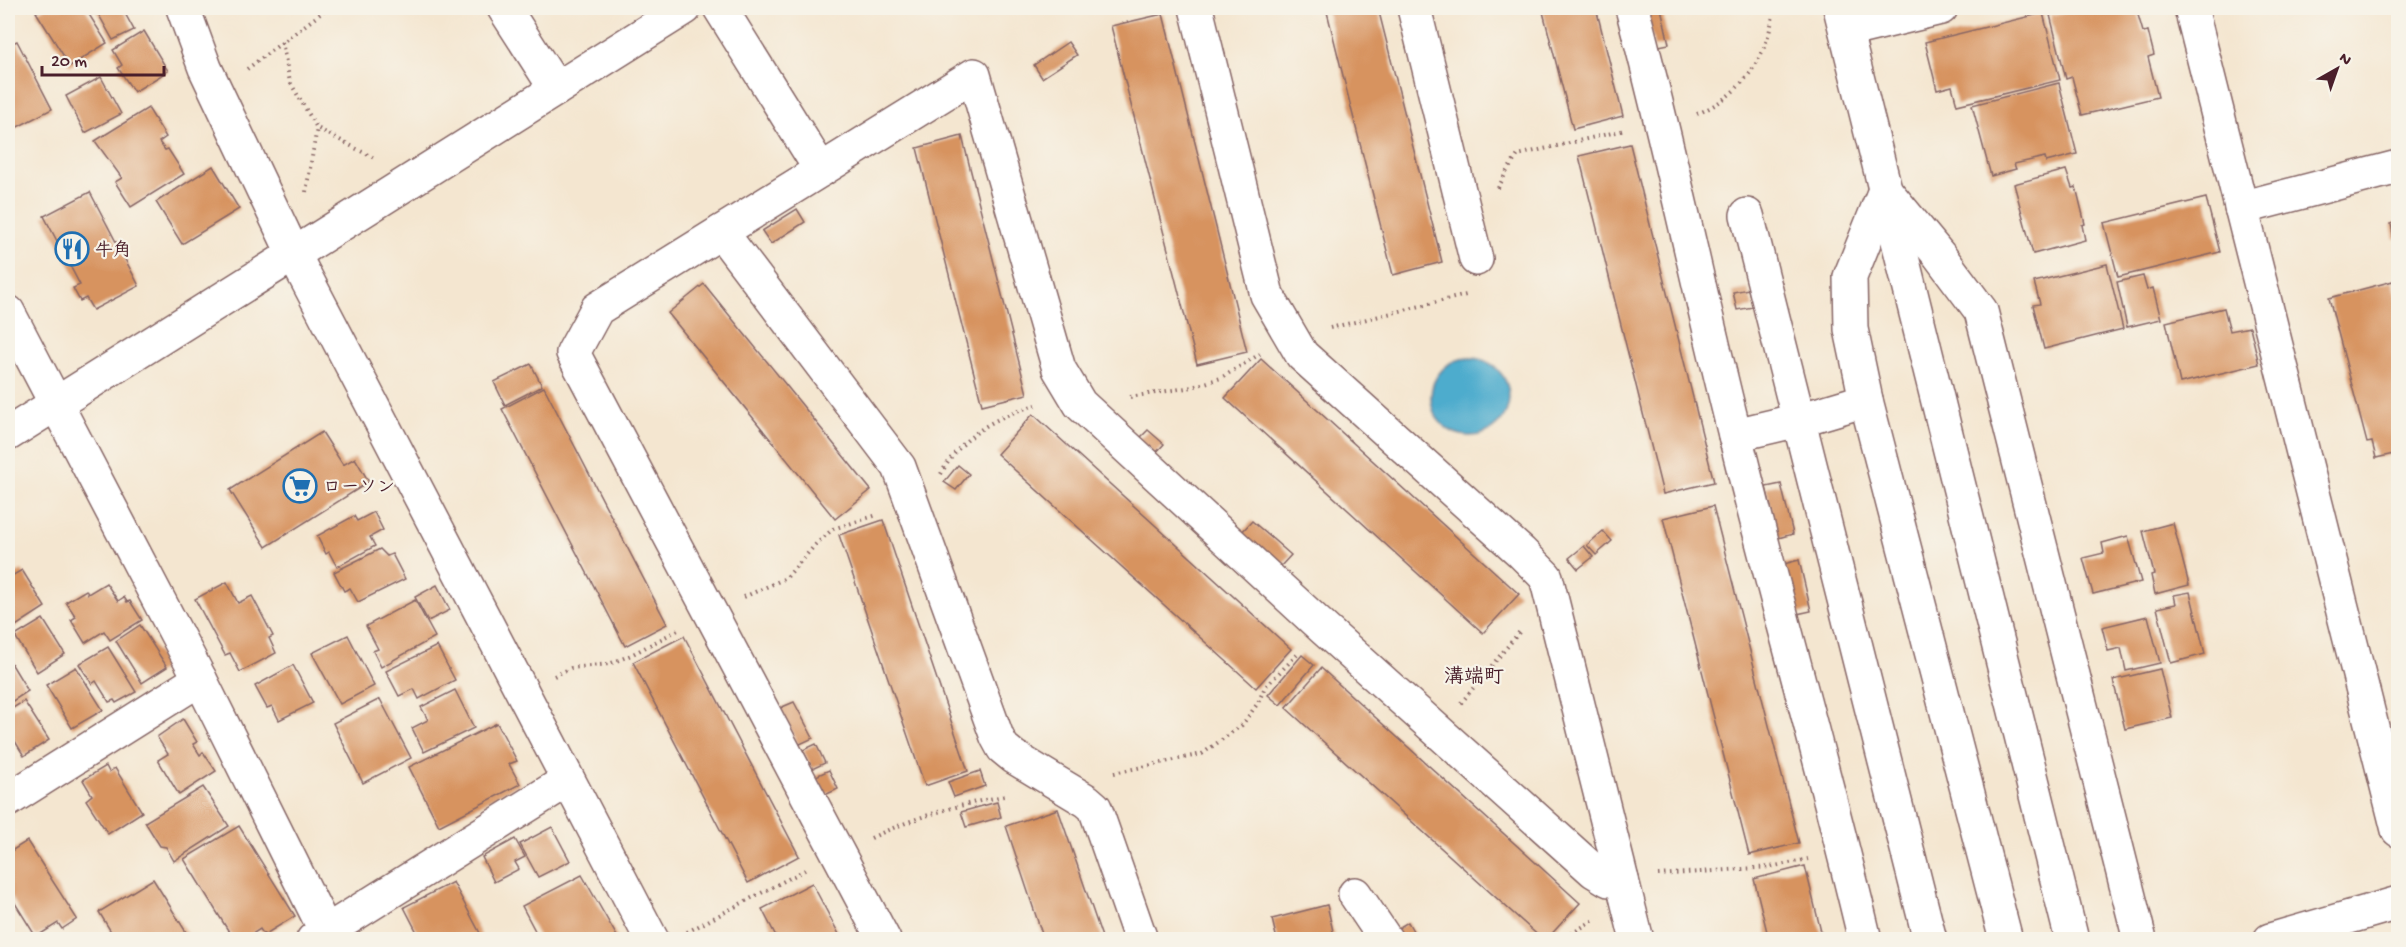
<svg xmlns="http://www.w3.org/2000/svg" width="2406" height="947" viewBox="0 0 2406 947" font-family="'Gochi Hand','Klee One',sans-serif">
	<rect width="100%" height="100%" fill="#f7f3e8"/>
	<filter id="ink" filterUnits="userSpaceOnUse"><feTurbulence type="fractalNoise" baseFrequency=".0167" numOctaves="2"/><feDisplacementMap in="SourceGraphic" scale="12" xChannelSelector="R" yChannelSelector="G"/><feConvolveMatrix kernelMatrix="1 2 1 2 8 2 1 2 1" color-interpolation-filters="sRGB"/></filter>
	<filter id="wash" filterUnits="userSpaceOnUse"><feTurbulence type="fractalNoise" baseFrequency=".008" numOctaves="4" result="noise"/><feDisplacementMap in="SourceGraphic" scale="24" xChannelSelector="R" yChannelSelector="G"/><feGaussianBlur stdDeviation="1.35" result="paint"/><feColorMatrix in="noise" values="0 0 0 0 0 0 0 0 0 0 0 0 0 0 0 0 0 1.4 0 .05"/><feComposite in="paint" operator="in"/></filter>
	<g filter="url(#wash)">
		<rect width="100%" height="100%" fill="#f4e6d0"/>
		<circle fill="#4eaccd" stroke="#4c667c" stroke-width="1.5" cx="1470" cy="397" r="39"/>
		<g id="blocks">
			<g fill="#d7935f">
				<path d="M44,8H85L107,43L70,66L36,12Z"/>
				<path d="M95,8H122L134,30L113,40Z"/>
				<path d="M1326,8H1378L1442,262L1393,275Z"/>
				<path d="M1542,8H1596L1623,116L1573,129Z"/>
				<path d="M1661,8L1669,44L1654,47L1646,11Z"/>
				<path d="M2083,8H2136L2143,32L2148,31L2154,55L2148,57L2158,97L2082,115L2072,77L2066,79L2050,15Z"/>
				<path d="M2043,13L2060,80L1957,105L1952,86L1937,90L1925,42Z"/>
				<path d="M1163,14L1247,352L1197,364L1111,26Z"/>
				<path d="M144,31L168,71L134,92L118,68L122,65L113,50Z"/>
				<path d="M17,41L52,109L8,132V45Z"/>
				<path d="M1068,42L1077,55L1042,78L1034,65Z"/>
				<path d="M101,77L121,114L85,133L66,96Z"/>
				<path d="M2059,83L2077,154L2046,162L2045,157L2014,164L2016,169L1991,176L1972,105Z"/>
				<path d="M148,108L166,137L159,142L165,150L168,149L184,174L131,207L115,182L122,178L95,141Z"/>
				<path d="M962,136L1027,394L982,405L917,148Z"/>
				<path d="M1630,144L1714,482L1663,494L1579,156Z"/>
				<path d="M213,166L239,209L182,244L156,202Z"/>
				<path d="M2066,170L2072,188L2076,187L2085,224L2082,225L2085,240L2033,254L2014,184Z"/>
				<path d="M90,192L139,286L93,310L86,298L80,301L73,288L80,285L44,216Z"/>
				<path d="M2206,198L2220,252L2118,277L2104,223Z"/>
				<path d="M797,209L805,222L771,244L762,231Z"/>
				<path d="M2398,222V238L2394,239L2391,224Z"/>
				<path d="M2107,264L2123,329L2044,349L2033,305L2040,304L2034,282Z"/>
				<path d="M2143,276L2147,290L2153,288L2161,319L2127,327L2117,282Z"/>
				<path d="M2393,281L2398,301V453L2376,458L2372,442L2367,443L2329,298Z"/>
				<path d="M704,284L871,490L835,519L668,313Z"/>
				<path d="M1748,289L1753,307L1737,310L1733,292Z"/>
				<path d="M2224,308L2230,331L2250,327L2259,364L2180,383L2166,322Z"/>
				<path d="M1261,359L1519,594L1483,633L1225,398Z"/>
				<path d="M531,364L542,386L505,405L494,382Z"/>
				<path d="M544,387L667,624L625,646L502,409Z"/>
				<path d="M1033,414L1291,649L1256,688L997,454Z"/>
				<path d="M1148,430L1164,444L1154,455L1138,440Z"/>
				<path d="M322,432L343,465L355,458L369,482L266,547L230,490Z"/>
				<path d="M958,465L969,474L956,490L944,482Z"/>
				<path d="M1781,484L1793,534L1778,538L1766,487Z"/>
				<path d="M1713,506L1799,843L1749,855L1663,518Z"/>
				<path d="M374,512L383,530L370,537L375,546L337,567L329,552L326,554L317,536L354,516L357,521Z"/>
				<path d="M883,520L968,771L925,786L839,535Z"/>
				<path d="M1252,521L1291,555L1280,567L1241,533Z"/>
				<path d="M2173,523L2189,585L2155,594L2151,575L2154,574L2143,531Z"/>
				<path d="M1603,531L1612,541L1596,555L1587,545Z"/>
				<path d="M2128,536L2141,582L2093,594L2083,558L2104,553L2102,543Z"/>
				<path d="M1584,546L1593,557L1578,569L1569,558Z"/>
				<path d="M380,549L387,556L392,554L405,579L358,602L350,588L344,591L334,572Z"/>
				<path d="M1799,560L1811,611L1797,614L1784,564Z"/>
				<path d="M22,570L45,607L8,631V573L10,577Z"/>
				<path d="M227,582L238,603L252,596L273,636L269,638L276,653L240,672L230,653L225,655L195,599Z"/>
				<path d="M106,583L118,601L124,597L127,602L130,601L142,620L110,640L104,631L85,643L71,620L76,617L66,602L86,590L88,594Z"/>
				<path d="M437,585L450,610L428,621L415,597Z"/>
				<path d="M2190,592L2205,654L2171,663L2157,608L2176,604L2174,595Z"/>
				<path d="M415,600L435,637L381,667L373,651L378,649L366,626Z"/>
				<path d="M2148,616L2160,663L2126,671L2121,648L2108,651L2102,627Z"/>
				<path d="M43,619L65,654L37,672L15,636Z"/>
				<path d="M140,625L167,667L142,683L116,641Z"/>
				<path d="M348,635L374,686L340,704L312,653Z"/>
				<path d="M684,636L799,856L748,883L633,662Z"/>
				<path d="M437,646L455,680L419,699L414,689L399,696L386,671Z"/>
				<path d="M108,647L136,692L116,703L114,700L109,702L96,681L92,684L79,664Z"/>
				<path d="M1302,655L1314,665L1280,705L1268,695Z"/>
				<path d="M8,658L28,691L8,704Z"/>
				<path d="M293,665L313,703L279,720L272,706L267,708L255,686Z"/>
				<path d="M76,667L103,710L72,728L46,685Z"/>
				<path d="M1321,668L1580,903L1546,940H1543L1286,708Z"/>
				<path d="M2160,669L2172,718L2125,729L2113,680Z"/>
				<path d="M455,690L474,728L424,752L412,728L428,720L421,707Z"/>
				<path d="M380,699L411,758L363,783L333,723Z"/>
				<path d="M24,701L49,740L24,756L10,733L8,735V711Z"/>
				<path d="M794,702L813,738L798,745L780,708Z"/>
				<path d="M183,719L197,742L193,744L200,755L203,752L216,771L179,795L158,760L168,754L157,737Z"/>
				<path d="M497,723L517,761L509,764L520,784L439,826L409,767Z"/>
				<path d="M816,744L825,763L812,769L803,750Z"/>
				<path d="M106,766L109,772L115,768L142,812L108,834L86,800L92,795L83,780Z"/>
				<path d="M829,770L838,789L825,795L816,776Z"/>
				<path d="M980,771L985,786L954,797L948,782Z"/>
				<path d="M203,787L229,826L174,861L166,847L160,846L145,822Z"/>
				<path d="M997,802L1001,817L966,827L961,812Z"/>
				<path d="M1058,809L1103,940H1044L1006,826Z"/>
				<path d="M239,826L295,916L264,935L260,929L243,940H234L184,859Z"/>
				<path d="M552,827L570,861L538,877L520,844Z"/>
				<path d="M515,839L525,857L515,862L519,869L494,882L482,857Z"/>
				<path d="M27,841L77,919L62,929L58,923L36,937L8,892V853Z"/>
				<path d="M1805,866L1823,940H1769L1754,879Z"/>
				<path d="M582,875L619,940H540L522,906Z"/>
				<path d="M153,879L191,940H116L99,912Z"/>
				<path d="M453,882L482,937L476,940H421L404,907Z"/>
				<path d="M812,883L842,940H778L762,909Z"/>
				<path d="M1327,905L1335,940H1277L1272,919Z"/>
				<path d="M1408,922L1418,940H1400L1395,930Z"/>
			</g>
		</g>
	</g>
	<g filter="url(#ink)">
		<use href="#blocks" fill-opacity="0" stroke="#866565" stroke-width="1.5"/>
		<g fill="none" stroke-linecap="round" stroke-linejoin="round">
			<g stroke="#866565" stroke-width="36">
				<g id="minor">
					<path d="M183,8L205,68L294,255L652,940"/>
					<path d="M504,8L556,89"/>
					<path d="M720,8L821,170"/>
					<path d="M1196,8L1267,295L1302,355L1521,552L1546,577L1622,880"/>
					<path d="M1414,8L1476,259"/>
					<path d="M1632,8C1670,149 1699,292 1735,435C1776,603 1825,770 1865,940"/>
					<path d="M1840,8L2072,940"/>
					<path d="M2191,8L2398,830"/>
					<path d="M1846,31L1941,8"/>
					<path d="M2241,208L2398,167"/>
					<path d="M1747,215L1930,940"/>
					<path d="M721,232L899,467L997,737L1003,748L1014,757L1087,801L1095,808L1141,940"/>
					<path d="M8,312L200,679L330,940"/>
					<path d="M8,434L685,8"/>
					<path d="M1735,435L1799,420L1866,400"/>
					<path d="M8,800L200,679"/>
					<path d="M1355,894L1386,940"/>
					<path d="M313,940L568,780"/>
					<path d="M884,940L573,353L597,309L974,75L1059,369L1080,404L1323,628L1594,871L1609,880H1622L1637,940"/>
					<path d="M2006,940L1866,400L1851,329L1850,277L1885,190L1939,255L1981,311L2140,940"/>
					<path d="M2270,940L2398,903"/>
				</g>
			</g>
			<g stroke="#866565" stroke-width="4" stroke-dasharray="1.5 4.5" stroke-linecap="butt">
				<path d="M282,42L290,82L317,128L374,158"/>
				<path d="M247,69L328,8"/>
				<path d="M1697,114C1743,94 1768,57 1774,8"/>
				<path d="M1498,188L1507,171L1518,155L1625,130"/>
				<path d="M306,192L317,128"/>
				<path d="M1330,328L1466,295"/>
				<path d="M1130,397L1192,387L1221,378L1260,354"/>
				<path d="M941,474C961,436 996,416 1036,405"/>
				<path d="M744,597L786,578L816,544L833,529L877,515"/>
				<path d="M554,676L571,668L609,664L631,655L678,630"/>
				<path d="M1461,703L1521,630"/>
				<path d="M1114,773L1202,754L1242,725L1258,703L1265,687L1297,655"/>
				<path d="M871,838C914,817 958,805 1004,796"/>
				<path d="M1658,875L1770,867L1808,859"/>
				<path d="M687,932L805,870"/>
				<path d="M1561,940L1594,920"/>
			</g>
			<use href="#minor" stroke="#fff" stroke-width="33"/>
		</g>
	</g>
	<defs>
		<g id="restaurant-ring" transform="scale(1.725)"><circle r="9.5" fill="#f7f3e8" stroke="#1f6fb2" stroke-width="1.5"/><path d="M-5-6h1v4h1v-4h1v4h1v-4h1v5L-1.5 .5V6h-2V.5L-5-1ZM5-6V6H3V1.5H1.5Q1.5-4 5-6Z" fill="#1f6fb2"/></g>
		<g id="supermarket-ring" transform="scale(1.725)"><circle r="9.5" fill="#f7f3e8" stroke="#1f6fb2" stroke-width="1.5"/><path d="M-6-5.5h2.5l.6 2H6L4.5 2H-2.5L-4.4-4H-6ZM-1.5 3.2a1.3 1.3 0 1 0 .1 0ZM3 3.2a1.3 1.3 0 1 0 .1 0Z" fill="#1f6fb2"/></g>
	</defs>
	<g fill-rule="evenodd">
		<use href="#restaurant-ring" x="72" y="249"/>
		<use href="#supermarket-ring" x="300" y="486"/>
	</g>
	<g text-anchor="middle" stroke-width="4.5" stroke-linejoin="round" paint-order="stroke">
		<g font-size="18" font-weight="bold" fill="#4a1f2b" stroke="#f7f3e8" text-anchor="start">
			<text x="95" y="255">牛角</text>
			<text x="323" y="492">ローソン</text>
		</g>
		<g font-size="20" font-weight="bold" fill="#4a1f2b" stroke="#f7f3e8">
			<text x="1474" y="682">溝端町</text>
		</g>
	</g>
	<rect width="2406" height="947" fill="none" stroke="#f7f3e8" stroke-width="30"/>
	<g transform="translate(2337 69) rotate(40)" stroke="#f7f3e8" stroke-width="4.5" paint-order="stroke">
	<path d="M0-4.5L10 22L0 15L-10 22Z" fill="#4a1f2b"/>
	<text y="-9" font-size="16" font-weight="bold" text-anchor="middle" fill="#4a1f2b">N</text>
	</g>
	<path d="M42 66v9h122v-9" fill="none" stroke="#4a1f2b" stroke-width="3"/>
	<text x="51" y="66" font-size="18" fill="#4a1f2b" stroke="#f7f3e8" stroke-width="4.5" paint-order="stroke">20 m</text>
</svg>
